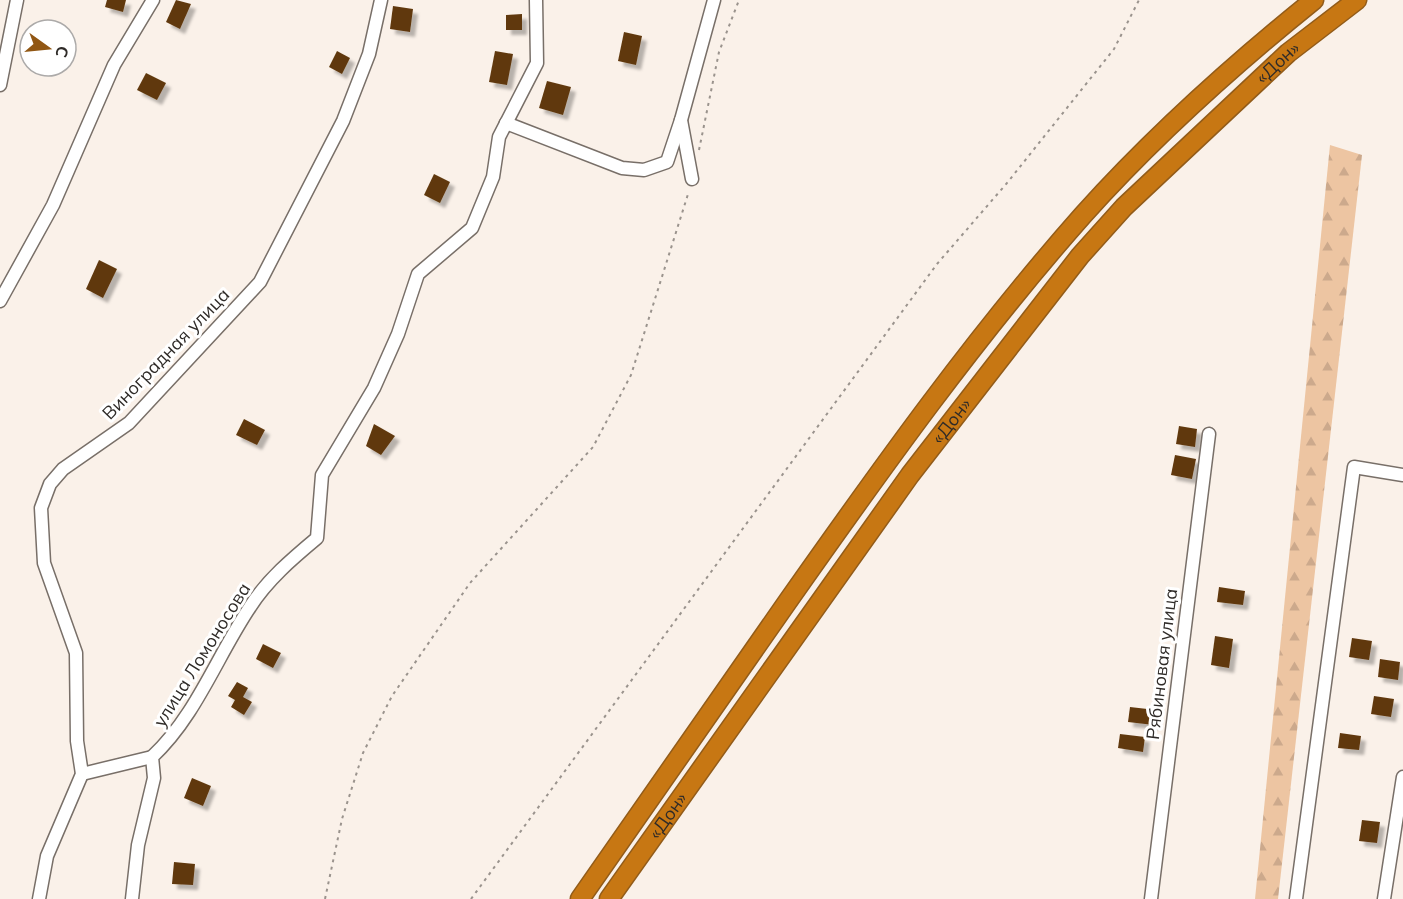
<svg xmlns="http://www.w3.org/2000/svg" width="1403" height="899" viewBox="0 0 1403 899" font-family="Mulish,sans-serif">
	<defs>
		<pattern id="forest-firs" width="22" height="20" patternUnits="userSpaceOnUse" patternTransform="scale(1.5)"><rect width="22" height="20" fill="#edc5a2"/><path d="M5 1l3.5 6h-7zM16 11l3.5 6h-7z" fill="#cca98c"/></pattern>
		<filter id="shadow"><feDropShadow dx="5" dy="5" stdDeviation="1.5" flood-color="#0004"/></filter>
	</defs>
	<rect width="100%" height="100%" fill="#faf1e9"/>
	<path fill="url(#forest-firs)" d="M1330,145L1362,155L1278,899H1255Z"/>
	<g fill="#60390f" filter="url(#shadow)">
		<path d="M107,0H126L123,12L105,7Z"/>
		<path d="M176,0L191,4L180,29L166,22Z"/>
		<path d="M393,6L413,9L410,32L390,29Z"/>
		<path d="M522,14V30H506V15Z"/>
		<path d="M624,32L642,36L636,65L618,61Z"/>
		<path d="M337,51L350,58L342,74L329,67Z"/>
		<path d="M495,51L513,54L507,85L489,82Z"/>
		<path d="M146,73L166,83L157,100L137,90Z"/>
		<path d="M547,81L571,87L563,115L539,108Z"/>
		<path d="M434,174L450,182L440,203L424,195Z"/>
		<path d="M99,260L117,269L103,298L86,289Z"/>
		<path d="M244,419L265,430L257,445L236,435Z"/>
		<path d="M374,424L395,436L381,455L366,446Z"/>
		<path d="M1179,426L1197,429L1195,447L1176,444Z"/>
		<path d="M1175,455L1196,459L1192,479L1171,475Z"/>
		<path d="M1219,587L1245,591L1243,605L1217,602Z"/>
		<path d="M1215,636L1233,639L1229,668L1211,665Z"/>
		<path d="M1352,638L1372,641L1369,660L1349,657Z"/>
		<path d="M263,644L281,653L273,668L256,659Z"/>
		<path d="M1380,659L1400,662L1398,680L1378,677Z"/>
		<path d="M237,682L248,688L243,697L252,702L244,715L231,707L235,700L228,696Z"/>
		<path d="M1374,696L1394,699L1391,717L1371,714Z"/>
		<path d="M1130,707L1156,710L1154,725L1128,722Z"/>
		<path d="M1340,733L1361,736L1359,750L1338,748Z"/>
		<path d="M1120,734L1145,737L1143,752L1118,748Z"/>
		<path d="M192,778L211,786L203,806L184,798Z"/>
		<path d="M1362,820L1380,822L1377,843L1359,841Z"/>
		<path d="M174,862L195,864L193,885L172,884Z"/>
	</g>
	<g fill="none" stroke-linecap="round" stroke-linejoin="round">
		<g stroke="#786f68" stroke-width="15">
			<g id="minor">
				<path d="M0,85L17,0"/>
				<path d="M506,123L622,168L644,170L667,162L681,120"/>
				<path d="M692,179L681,120L714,0"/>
				<path d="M0,301L53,205L114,65L153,0"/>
				<path d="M82,774L152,757"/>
				<path d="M39,899L47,856L82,774L77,741L76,653L44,563L41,508L50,484L63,469L129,423L260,282L343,121L369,54L381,0"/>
				<path d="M132,899L138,845L154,778L152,757C196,716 217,656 250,607C267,580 293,558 317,538L322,475L374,388L398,334L418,274L472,228L493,177L499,137L537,63L536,0"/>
				<path d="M1151,899L1209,434"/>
				<path d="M1296,899L1354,467L1403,475"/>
				<path d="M1384,899L1403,777"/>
			</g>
		</g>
		<g stroke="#925c1a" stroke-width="21">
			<g id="highway">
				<path d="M580,899C649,800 719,701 788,601C881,469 975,337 1083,215C1153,137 1232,66 1314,0"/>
				<path id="s1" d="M609,899L910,475L1080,256L1124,207L1288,53L1357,0"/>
			</g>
		</g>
		<g stroke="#9a938d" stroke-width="2" stroke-dasharray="3 4.5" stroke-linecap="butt">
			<path d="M699,150L719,52L739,0"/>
			<path d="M325,899L342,819L363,753L392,696L470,583L593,447L631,375L689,191"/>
			<path d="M471,899L937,264L1007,183L1114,49L1139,0"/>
		</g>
		<use href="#minor" stroke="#fff" stroke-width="12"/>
		<use href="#highway" stroke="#c77713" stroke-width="18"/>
	</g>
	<g text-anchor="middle" stroke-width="6" stroke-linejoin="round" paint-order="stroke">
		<g font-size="18" fill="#2f2b28" stroke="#fff">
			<text dy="6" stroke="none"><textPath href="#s1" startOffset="1074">«Дон»</textPath></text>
			<text transform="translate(166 354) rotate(-46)" y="6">Виноградная улица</text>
			<text dy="6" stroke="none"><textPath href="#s1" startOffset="588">«Дон»</textPath></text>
			<text transform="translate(202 655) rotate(-58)" y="6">улица Ломоносова</text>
			<text transform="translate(1162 664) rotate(-83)" y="6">Рябиновая улица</text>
			<text dy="6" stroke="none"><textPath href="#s1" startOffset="102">«Дон»</textPath></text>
		</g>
	</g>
	<g transform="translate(48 48) rotate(105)"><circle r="28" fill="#ffffff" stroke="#acaaa9" stroke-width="1.5"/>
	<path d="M0-4.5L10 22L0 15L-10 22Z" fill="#915714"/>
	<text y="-9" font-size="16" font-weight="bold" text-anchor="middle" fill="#2f2b28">С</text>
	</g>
</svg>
